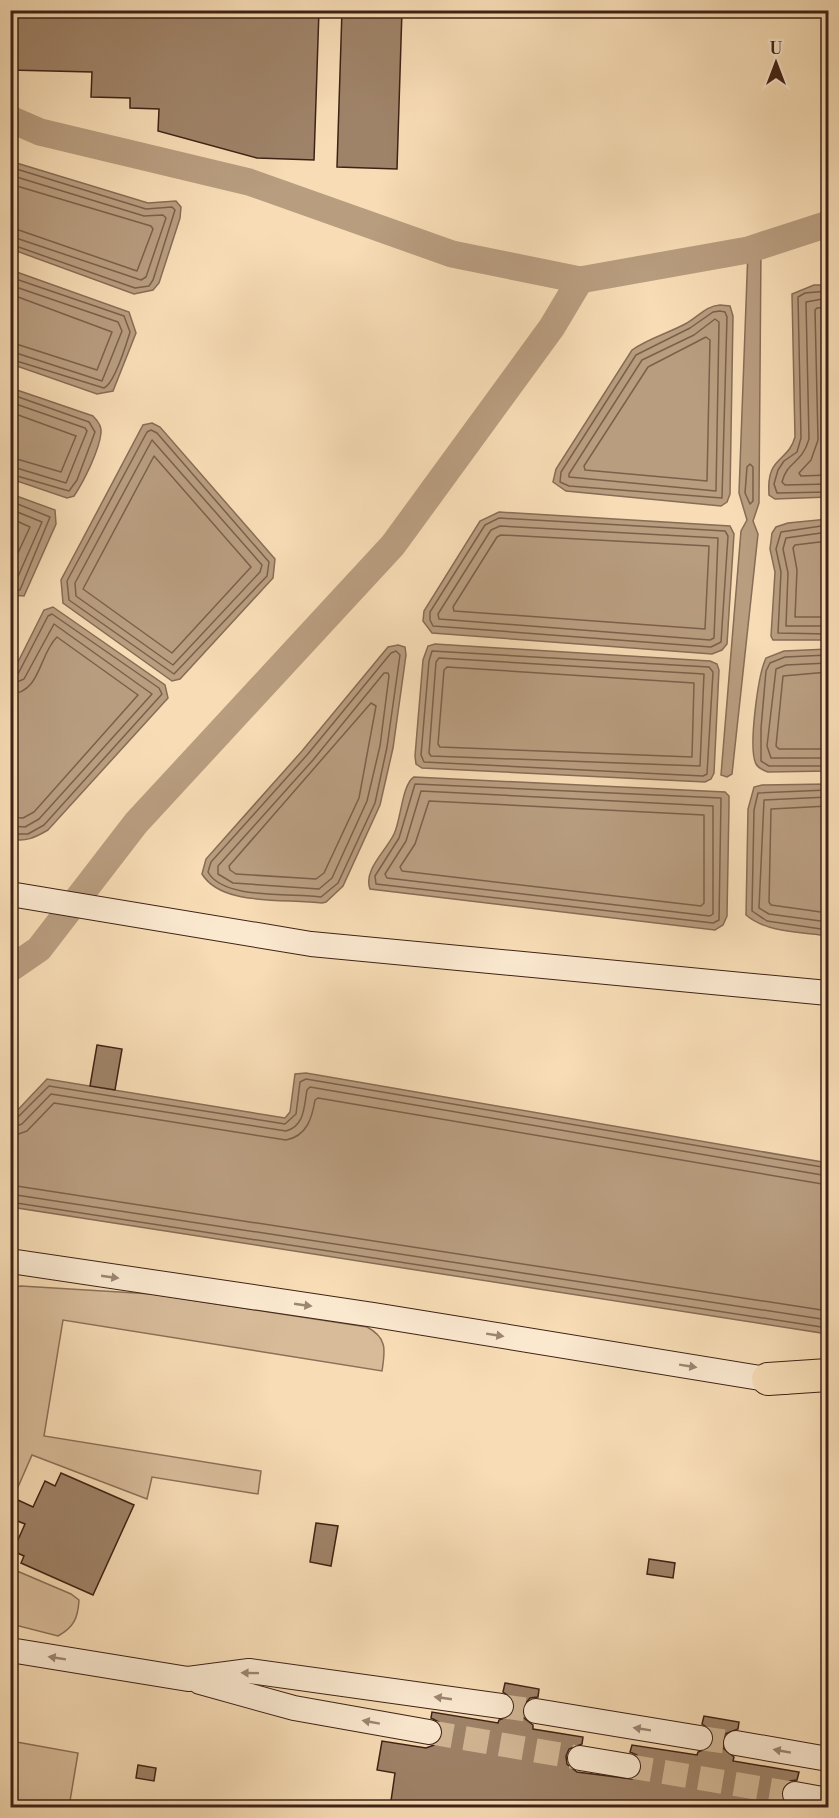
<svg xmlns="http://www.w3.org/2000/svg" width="839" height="1818" viewBox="0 0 839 1818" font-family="'Libre Bodoni',serif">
	<rect width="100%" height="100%" fill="#f7dcb5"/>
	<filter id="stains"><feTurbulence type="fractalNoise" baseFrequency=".00333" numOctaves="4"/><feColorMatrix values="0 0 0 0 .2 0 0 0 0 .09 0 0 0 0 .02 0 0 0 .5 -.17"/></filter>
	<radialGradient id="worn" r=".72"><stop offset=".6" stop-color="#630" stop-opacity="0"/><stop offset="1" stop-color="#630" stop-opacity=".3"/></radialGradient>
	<g fill="#d8bc9a" stroke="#8c6f58" stroke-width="1.5">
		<path d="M21,1286L152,1294L367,1327C388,1338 385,1351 382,1371L63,1320L44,1436L261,1471L258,1494L152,1477L147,1499L32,1455L11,1503L10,1288Z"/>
		<path d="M10,1568L71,1594L79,1600C78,1618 74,1627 58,1636L11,1624Z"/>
		<path d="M11,1741L78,1753L69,1807H11Z"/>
	</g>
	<g fill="#b89d7f" stroke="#886c55" stroke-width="1.5">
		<path d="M10,161L148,203L176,201L181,207L180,218L159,283L153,290L134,294L11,249Z"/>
		<path d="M761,246L759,503L753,521L758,534L732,774L727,777L721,775L741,531L747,520L739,493L748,250Z"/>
		<path d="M11,270L129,312L136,333L113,391L97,394L11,364Z"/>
		<path d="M814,285H828V497L775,499L769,495C766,455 788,463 795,437L792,294Z"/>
		<path d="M720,305L730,306L733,316L730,494L727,502L721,506L566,491L553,482L556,469L632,350C649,338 669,333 687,323C699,316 706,306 720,305Z"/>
		<path d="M11,388L93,416C98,421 102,426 101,433C99,451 84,481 74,496L67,498L11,479Z"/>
		<path d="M152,423L160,427L275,559L273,578L180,679L172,681L63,603L61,580L143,425Z"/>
		<path d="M11,494L55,510L56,524L24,596L11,595Z"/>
		<path d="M499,512L730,526L734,534L727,644L722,650L712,654L432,633L423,621L424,611L480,521Z"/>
		<path d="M828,519V640H773L771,636L775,572L770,549L772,533L776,527L788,523Z"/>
		<path d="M53,607L165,685L168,698L48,830C34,838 26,842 11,839V676L44,610Z"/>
		<path d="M435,644L710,661L717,664L719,670L714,773L711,779L705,782L422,768L416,764L415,756L423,660L428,646Z"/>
		<path d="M398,645L405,647L406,655L393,748L380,805L343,886L326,902L322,903C286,898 222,907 202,874L206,859L302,751L388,647Z"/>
		<path d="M828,649V771L768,772C763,770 759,769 756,764C748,748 758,675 766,658L784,651Z"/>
		<path d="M414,777L725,792L729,796V805L727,916L723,925L715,930L370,889C363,870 386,851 394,834C401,820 402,784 414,777Z"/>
		<path d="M828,784V936C801,932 767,933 746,915L748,809L754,787L762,785Z"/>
		<path d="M306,1073L828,1163V1334L11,1207V1117L47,1079L285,1118L290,1112L295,1074Z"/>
	</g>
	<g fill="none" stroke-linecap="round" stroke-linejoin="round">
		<g stroke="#7c604a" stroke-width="1.5">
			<path d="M10,167L146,209L172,207L175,210L153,280L149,286L135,288L10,244"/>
			<path d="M10,175L144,216L163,215L166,218L146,277L141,280L10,236"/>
			<path d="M10,184L151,226L153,229L137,271L10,227"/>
			<path d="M10,277L124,316L130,332C126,345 115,383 104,388L10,359"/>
			<path d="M10,285L118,322L122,331L102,381L10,351"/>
			<path d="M828,291L805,293L798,297L801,438L797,452L784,461L778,470L774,484L777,493L828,492"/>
			<path d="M10,294L112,332L97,370L10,342"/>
			<path d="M828,298L806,302L809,439C802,464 787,461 782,482L785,485L828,484"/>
			<path d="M828,307L817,308L815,310L818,440L811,460L799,473L801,476L828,475"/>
			<path d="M720,311L725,312L727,317L722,498L569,486L560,482L561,472L636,355L690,328L713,312Z"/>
			<path d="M715,319L719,322L716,491L569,477V474L642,360L694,335Z"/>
			<path d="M706,337L710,340L707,481L585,470L584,466L648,367Z"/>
			<path d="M10,394L89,422L95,432L77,480L69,491L10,474"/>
			<path d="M10,402L85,428L87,431L66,483L10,466"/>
			<path d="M10,412L76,436L61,472L10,457"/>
			<path d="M151,430L157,433L269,562L267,576L174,674L69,600L67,581L147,432Z"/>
			<path d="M152,440L262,565L260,572L173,665L76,596L75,583Z"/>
			<path d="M154,456L251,567L172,653L83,589Z"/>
			<path d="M750,464L753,467V501L750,504L745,493L747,467Z"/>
			<path d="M10,501L50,517L20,590H10"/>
			<path d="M10,509L42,522L16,581L10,583"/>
			<path d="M10,518L30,527L10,570"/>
			<path d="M499,518L725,531L728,536L721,642L711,647L433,626L430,620V612L485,525Z"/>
			<path d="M828,525L781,532L776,549L781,572L778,633L828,634"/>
			<path d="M500,526L718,538L714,638L710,640L439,619L438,614L491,530Z"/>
			<path d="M828,532L786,538L783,549L788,573L786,626H828"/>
			<path d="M501,535L709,546L705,629L454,611L453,607L497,537Z"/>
			<path d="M828,541L795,545L793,548L797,570L795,617H828"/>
			<path d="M396,651L400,655L387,747L375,803L338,883L321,897C292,893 223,900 208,872L211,862L307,755L391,653Z"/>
			<path d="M432,651L709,667L713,672L707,774L703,776L424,762L421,755L429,661Z"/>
			<path d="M828,655L785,657L770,663L766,671L761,728V761L769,766H828"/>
			<path d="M439,658L704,674L700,766L431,756L429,753L436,662Z"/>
			<path d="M828,663L786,665L776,669L767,746L771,758H828"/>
			<path d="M447,667L694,683L692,757L440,747L438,744L444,670Z"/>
			<path d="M828,672L783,676L776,746L779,749H828"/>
			<path d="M384,673H388L389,676L380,746L367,801L332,878L319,889L233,883L218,874V866L313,760Z"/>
			<path d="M10,677L18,674L48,616L52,614L159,688L162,694L44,825L28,834H10"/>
			<path d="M10,685L24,679L54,624L152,694L39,819L25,827L10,826"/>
			<path d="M10,694C41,693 39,654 57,637L138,695L34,812L23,818L10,817"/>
			<path d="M371,703L376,706L359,798L324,873L316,879L236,874L230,870L229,866Z"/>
			<path d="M415,784L721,798L719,920L713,923L376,884L375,876L399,838Z"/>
			<path d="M828,790L758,793L754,810L752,911L767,921L828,930"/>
			<path d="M421,791L713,806V914L710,916L387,878L385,874L406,841Z"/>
			<path d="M828,797L764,800L759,908L769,914L828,922"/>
			<path d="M429,801L704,815V903L701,906L402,871L400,867L415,844Z"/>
			<path d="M828,806L771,809L769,902L771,905L828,913"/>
			<path d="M10,1120L17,1118L49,1086L285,1124L296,1114L300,1082L306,1079L828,1168"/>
			<path d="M10,1128L22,1124L51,1094L286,1131C305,1126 304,1106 307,1090L310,1087L828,1176"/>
			<path d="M10,1137L27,1131L54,1103L286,1140C307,1136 312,1118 315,1100L318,1098L828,1185"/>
			<path d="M10,1185L828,1311"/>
			<path d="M10,1194L828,1320"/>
			<path d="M10,1202L828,1328"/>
		</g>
		<g stroke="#b89d7f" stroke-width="27">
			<path d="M10,119L40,132L249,182L452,254L580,280L748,250L828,224"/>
			<path d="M10,969L39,949L136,823L393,545L552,327L580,280"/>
		</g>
	</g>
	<g fill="#9f8368" stroke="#3f2215" stroke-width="1.5">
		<path d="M10,10H319L314,160L257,158L158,131L159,109L130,108V98L91,97L92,72L10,70Z"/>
		<path d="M342,10H402L397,169L337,167Z"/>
		<path d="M97,1045L122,1049L115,1090L90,1086Z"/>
		<path d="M61,1473L134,1505L93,1595L21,1563L24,1556L13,1551L25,1524L10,1518L18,1500L33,1507L45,1481L55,1486Z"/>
		<path d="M316,1523L338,1526L331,1566L310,1562Z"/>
		<path d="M649,1559L675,1563L673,1578L647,1574Z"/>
		<path d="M505,1683L539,1689L538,1697L530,1698L522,1708L523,1717L533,1725V1729L583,1737L582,1744L569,1749L566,1756L567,1764L577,1772L632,1779L639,1775L642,1768L637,1755L630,1752L632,1745L697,1755L698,1752L711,1747L714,1741L713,1732L702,1724L704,1716L739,1722L738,1729L725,1734L723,1748L734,1757L733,1761L799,1772L797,1780L790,1781L781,1791L782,1799L791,1808H390L395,1773L377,1770L382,1741L426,1748L434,1745L443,1734L439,1722L431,1718L432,1712L498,1723L499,1720L512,1715L515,1709L514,1700L503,1692Z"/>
		<path d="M138,1765L156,1768L154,1781L136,1778Z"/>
	</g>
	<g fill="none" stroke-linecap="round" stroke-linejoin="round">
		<g stroke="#d2b795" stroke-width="24" stroke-dasharray="24 12" stroke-linecap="butt">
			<path d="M501,1706L536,1711"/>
			<path d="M429,1732L580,1758"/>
			<path d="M700,1738L736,1743"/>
			<path d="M628,1766L795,1794"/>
		</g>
		<g stroke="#3f2215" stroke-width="26">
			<g id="secondary">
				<path d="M10,894L311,944L828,993"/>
				<path d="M10,1261L374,1315L785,1382"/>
				<path d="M10,1650L188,1679L249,1671L501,1706"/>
				<path d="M200,1682L294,1708L429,1732"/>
				<path d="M536,1711L700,1738"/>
				<path d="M736,1743L828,1759"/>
				<path d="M580,1758L628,1766"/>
				<path d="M795,1794L828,1800"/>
			</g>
		</g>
		<g stroke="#3f2215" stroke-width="34">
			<path id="highway" d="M768,1379L828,1375"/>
		</g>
		<use href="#secondary" stroke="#fae8cf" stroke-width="24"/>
		<use href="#highway" stroke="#f7dcb5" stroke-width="32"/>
	</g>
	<defs><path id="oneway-solid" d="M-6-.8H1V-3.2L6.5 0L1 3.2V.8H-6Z" transform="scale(1.5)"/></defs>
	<g fill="#9c8572">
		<use href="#oneway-solid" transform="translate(110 1277) rotate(8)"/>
		<use href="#oneway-solid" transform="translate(303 1305) rotate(8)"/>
		<use href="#oneway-solid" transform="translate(495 1335) rotate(9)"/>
		<use href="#oneway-solid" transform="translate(688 1366) rotate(9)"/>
		<use href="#oneway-solid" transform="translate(57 1658) rotate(-171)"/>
		<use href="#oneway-solid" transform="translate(250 1673) rotate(-179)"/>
		<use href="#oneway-solid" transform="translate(443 1698) rotate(-172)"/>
		<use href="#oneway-solid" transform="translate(371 1722) rotate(-170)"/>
		<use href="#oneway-solid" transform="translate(642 1729) rotate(-171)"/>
		<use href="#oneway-solid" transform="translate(782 1751) rotate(-170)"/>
	</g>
	<rect width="839" height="1818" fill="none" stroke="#f7dcb5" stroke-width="36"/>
	<rect x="12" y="12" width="815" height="1794" fill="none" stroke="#3f2215" stroke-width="3"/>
	<rect x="18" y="18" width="803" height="1782" fill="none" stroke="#3f2215" stroke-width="1.5"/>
	<g transform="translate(776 63)" stroke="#fae8cf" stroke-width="4.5" paint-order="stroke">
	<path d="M0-4.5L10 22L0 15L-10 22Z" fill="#3f2215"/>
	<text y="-9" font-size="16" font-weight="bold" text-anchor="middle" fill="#3f2215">U</text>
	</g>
	<rect width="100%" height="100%" filter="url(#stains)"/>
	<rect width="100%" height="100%" fill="url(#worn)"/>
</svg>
